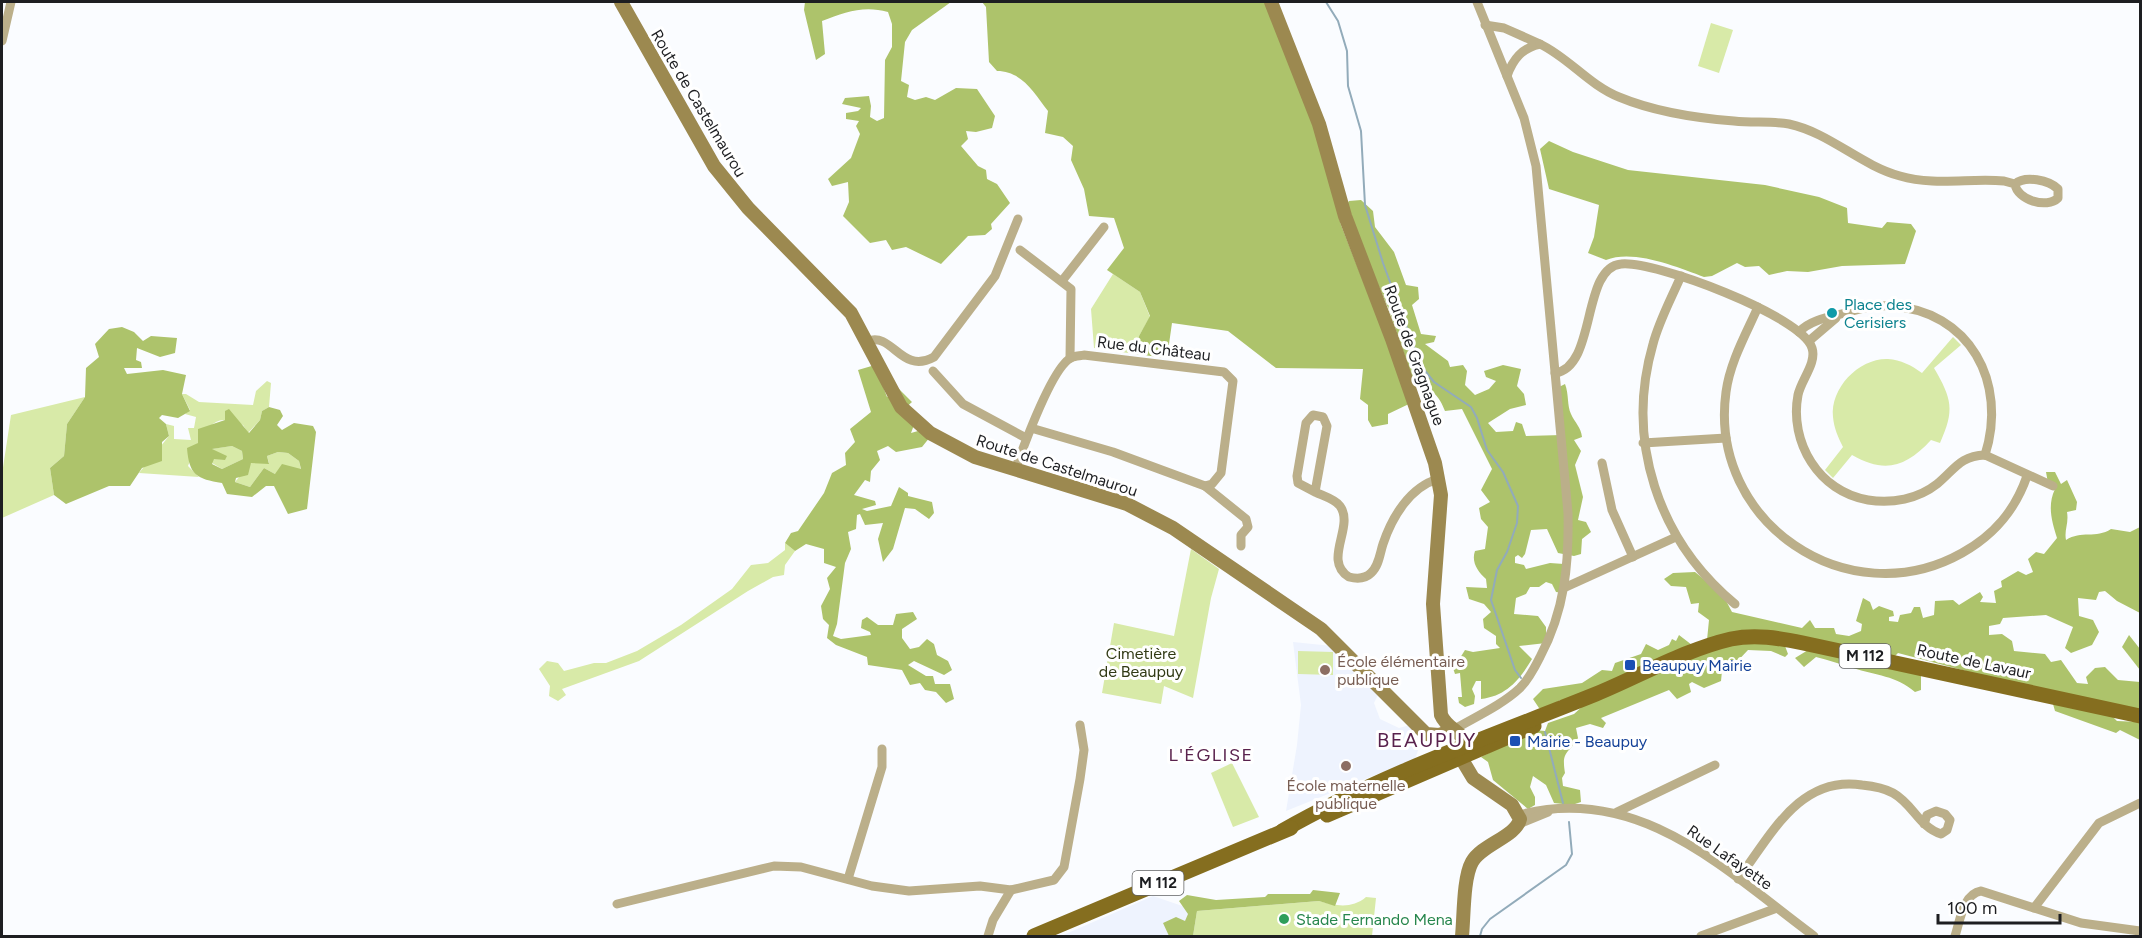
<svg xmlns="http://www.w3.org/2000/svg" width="2142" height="938" viewBox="0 0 2142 938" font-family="Figtree,sans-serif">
	<rect width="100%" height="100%" fill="#fafcff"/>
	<g fill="#eef3fe">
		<path d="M1293,642L1332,646L1378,695L1374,703L1380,719L1399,728L1410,725L1420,745L1415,759L1286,811L1297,745L1301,705Z"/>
		<path d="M1153,896L1197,911L1193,936H1061Z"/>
	</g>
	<g fill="#d8eaa8">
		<path d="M1711,23L1733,30L1719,73L1698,66Z"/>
		<path d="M1113,274L1140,292L1150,317L1139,336L1135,354L1094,348L1091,309Z"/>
		<path d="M1953,337L1961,345L1934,368C1952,399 1955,410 1940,443L1931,440C1906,467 1885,474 1852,455L1833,478L1825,470L1843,447C1838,437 1834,428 1833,417C1830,388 1859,358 1888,359C1901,360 1911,365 1922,373Z"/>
		<path d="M267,381L271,383L269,407L262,411L260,420L248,433L243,425C237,423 230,420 223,420C205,421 194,452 188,466L199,477L139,473L169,436L166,424L174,426V439L191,440L188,428H194L196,417L185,414L190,410L182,394H186L199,402L253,405L256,391Z"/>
		<path d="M85,397L67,424L64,456L50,468L54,495L2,518V474L11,415Z"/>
		<path d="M232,446L242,451L243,459L222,469L212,463L214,452L211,449Z"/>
		<path d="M278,452L288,453L299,461L301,470L275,474L264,468L250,487L235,482L251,463H269L267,456Z"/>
		<path d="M785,543L795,551L785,565L784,575L773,577L748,591L639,661L562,689L566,695L558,701L549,696L550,686L539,669L547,661L558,663L564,671L594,663H606L637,651L681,625L732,589L751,565L768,563L785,550Z"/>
		<path d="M1191,549L1219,569L1211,598L1193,698L1164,686L1161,704L1102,693L1114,623L1174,636Z"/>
		<path d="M1298,651L1333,652V675L1298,674Z"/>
		<path d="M1232,763L1259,817L1233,827L1211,773Z"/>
		<path d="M1366,897L1376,898L1372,936H1193L1197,911L1319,901C1336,906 1352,909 1366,897Z"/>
	</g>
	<g fill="#adc36b" fill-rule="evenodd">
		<path d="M805,2H951L912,30L905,42L901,81L909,85L907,97L915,100L926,97L935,100L956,88L977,89L995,116L992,128L976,132L966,131L968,139L961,146L978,166L986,170L987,179L997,184L1010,203L991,224L992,229L985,235L968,236L941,264L906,247L892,250L886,240L870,243L843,216L849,202L848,182L832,186L828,179L851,158L860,134L856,126L859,121L846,119V113L858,111L861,108L842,104L845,98L869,96L871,106L870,117L877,121L884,118L885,60L892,47V24L888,12C864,5 845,12 822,21L825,54L816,60L804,10Z"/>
		<path d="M982,2H1266L1313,121L1341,225L1411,403L1388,414V424L1372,427L1368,420V405L1360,399L1363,369L1276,368L1228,331L1172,323L1167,358L1135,354L1139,336L1150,316L1140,292L1107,270L1124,248L1114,218L1089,216L1084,189L1071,160L1073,146L1063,137L1045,133L1048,111C1034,93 1022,71 997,71L989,62L986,7Z"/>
		<path d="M1549,141L1573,152L1628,170L1765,185L1819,197L1847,208L1848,223L1882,228L1887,222L1911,224L1916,231L1905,264L1842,266L1808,272L1787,271L1769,275L1759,266L1745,267L1737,263L1712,276L1704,277C1677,267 1634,249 1606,260L1588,253L1594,237L1599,205L1549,189L1540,149Z"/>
		<path d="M1361,200L1373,211L1375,227L1394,252L1406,285L1418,287L1419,299L1412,305L1421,334L1436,336L1434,342L1425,344L1448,361L1450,367L1463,365L1467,371L1465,385L1475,395L1489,389L1496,381L1486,377L1484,371L1503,365L1521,369L1517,386L1524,394L1526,405L1510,409L1488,423L1496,432L1513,431L1516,422L1522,424L1526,436L1562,435L1559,387L1565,384C1569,394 1567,406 1571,414C1575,423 1581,427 1582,437L1574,440L1581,451L1575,465L1583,497L1578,520L1586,522L1591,532L1582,539L1581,554L1574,556L1558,553L1547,529L1531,530L1525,554L1522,558L1518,555L1515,557V563L1524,565L1526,569L1550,563L1564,564L1563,593L1556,592L1552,584L1546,582L1539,587H1530L1526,594L1516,598L1514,614L1538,616L1546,627V643L1519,646L1532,659C1520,679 1507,696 1481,699V681H1476L1472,689L1475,696L1474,704L1465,707L1459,703L1458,697H1462L1460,673L1455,674L1453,668H1449L1447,660L1460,658L1465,650L1473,652L1500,648L1496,644V636L1484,628L1483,619L1491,612L1484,604L1469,599L1466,587L1487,588L1486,579C1478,572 1471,562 1475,551L1485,549L1488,527L1481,519L1479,508L1490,502L1481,490L1492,469L1462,409L1445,411C1440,397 1431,386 1415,386L1389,310L1345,208L1349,201Z"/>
		<path d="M122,327L134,332L143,341L151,336L177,338L175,353L160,357L137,348L136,360L141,362L142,368H124L127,374L163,370L186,375L182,394L190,411L178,418L162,415L159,418L166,424L169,436L162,442V461L142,468L130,486H109L66,504L54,495L50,468L64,456L67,424L85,397L86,368L99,357L95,344L109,329Z"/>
		<path d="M875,365L887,397L899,389L912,402L902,411L914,425L911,433L918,431L930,437L922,447L896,452L888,446L877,451L880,460L871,471L870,482L865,480L854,495L875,501L876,505L862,509L867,511L891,506L899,487L908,493V496L932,502L934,513L929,519L915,509L905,508L893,549L883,562L878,539L883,523L865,525L860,514L857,515L856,529L848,532L851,549L845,563L837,624L833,636L841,639L871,635L870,632L861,628L862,620L867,617L878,625H893L896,614L913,612L917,619L902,629V638L910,649L919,647L927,639L934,644L937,655L948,661L952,670L944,675L914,661L908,665L926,676H933L935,684H950L954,699L946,703L936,692L925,690L920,683L910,685L902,670L868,665L867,657L836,645L827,638L829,625L823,619L821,606L830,589L827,578L836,567L824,563V549L806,544L795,551L785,543L791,533L798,531L824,493L832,473L846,465L845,453L855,442L850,429L871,412L858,370Z"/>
		<path d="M269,407L280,410L283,416L277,425L282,430L294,423L313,426L316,432L307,509L288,514L274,486H266L252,497L227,494L222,483C197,479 189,475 187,448L198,443V429L225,420V411L229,409L249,433L260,420L262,411ZM232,446L242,451L243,459L222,469L212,464L214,459L225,460L227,456L212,449ZM278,452L288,453L299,461L301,469L282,464L275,474L264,468L250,487L235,482L236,478L248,475L251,463L269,464L267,456Z"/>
		<path d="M2046,472H2055L2061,484L2067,480L2077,502L2076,510L2067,512C2069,523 2064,530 2066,540C2081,530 2096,539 2111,529L2130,532L2140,527V613L2117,601L2105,591L2099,592L2096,600L2078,598L2079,616L2093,620L2099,632L2092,645L2071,653L2065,648L2073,627L2046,615L2003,618L2000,624L1989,626V635L2002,634L2012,641L2014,651L2045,654L2051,662L2061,660L2077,683L2088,684L2086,677L2095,668L2105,667L2118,680L2140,682V711L2112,716L2117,721L2140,722V740L2120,730L2116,733L2055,711L2053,704L1966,671L1898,653L1895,656L1921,670V690L1915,692C1897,676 1875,675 1853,668C1840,664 1829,660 1816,657L1804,667L1795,658L1813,647L1785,646L1788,654L1785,657L1771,651L1748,650L1732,667L1722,671L1721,681L1704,688L1692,682L1689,684L1691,692L1677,699L1669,690L1601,718L1606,723L1603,728L1590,724L1576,728L1578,738C1569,754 1561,750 1565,773L1562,778L1563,786L1580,790L1581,802L1572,805L1554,803L1546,785L1533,776L1530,787L1535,797V805L1528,809L1493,780L1488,762L1481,757L1534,730L1545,731L1548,723L1574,714L1584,705L1560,700L1548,708H1539L1533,699L1543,689L1582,683L1602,670L1612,671L1615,663L1641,654L1646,644L1658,650L1669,645L1672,639L1676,641L1679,635L1692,645L1707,640L1709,620L1698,612L1699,603L1691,604L1686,587L1671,586L1664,579L1673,573L1695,572L1723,595L1732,612L1802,628L1810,620L1815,628H1834L1836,634L1849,636L1861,631L1862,624L1856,621L1863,598L1870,602L1873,610L1879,606L1893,611L1894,616L1889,617V621L1898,622L1900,615L1911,613L1914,607H1920L1923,618L1934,615L1935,601L1953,600L1959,605L1980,592L1983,597L1980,602L1996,603L1994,591L2002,587L2001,581L2018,571L2026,575L2033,572L2028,559L2036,552L2044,554L2057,538C2052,522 2047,506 2055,489L2048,483Z"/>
		<path d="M2129,635L2140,649V670L2122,647Z"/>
		<path d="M1313,890L1340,893L1335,906L1319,901L1197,911L1193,936H1169L1163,923L1176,917L1185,921L1188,914L1179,901L1187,895L1216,900L1265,897L1268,894H1310Z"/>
	</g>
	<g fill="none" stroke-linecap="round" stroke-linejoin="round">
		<g stroke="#92abba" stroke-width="2">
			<path d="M1326,2L1338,21L1347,51L1348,86L1361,131L1365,205L1383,263L1421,366L1434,382L1471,407L1477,418L1487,450L1503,472L1518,506L1517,523L1507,552L1497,570L1491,600L1515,670L1521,678"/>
			<path d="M1545,732L1563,803"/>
			<path d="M1480,936L1482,929L1490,919L1566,865L1572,854L1569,822"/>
		</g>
		<g stroke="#bbaf8a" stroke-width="9">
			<path d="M1485,25L1504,28L1540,44C1522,48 1513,59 1507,76"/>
			<path d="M2,41L11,2"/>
			<path d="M1540,44C1569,58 1589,85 1619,97C1655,112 1695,118 1734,121C1753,123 1771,121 1789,124C1830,133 1860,165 1900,176C1934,186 1970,178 2004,181L2015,184C2017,200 2047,209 2058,198V189C2049,180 2025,175 2015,184"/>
			<path d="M1020,250L1071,289L1070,358"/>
			<path d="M1681,276C1671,299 1659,321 1653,344C1625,441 1658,540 1735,604"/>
			<path d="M1062,281L1104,227"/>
			<path d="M1758,307C1746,334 1730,362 1726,392C1708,522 1848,617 1962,553C1994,535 2015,511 2027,476"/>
			<path d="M1799,332C1810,320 1829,317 1845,313C1860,309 1874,305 1890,306C1970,310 2008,383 1985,455"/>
			<path d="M868,341C893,332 901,375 934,357L995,276L1018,219"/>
			<path d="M1809,341L1836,318"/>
			<path d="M933,371L963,404L1026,438"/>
			<path d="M1555,373C1597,367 1581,268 1621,264C1653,260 1803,316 1812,348C1817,363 1801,380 1798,395C1789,442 1819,492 1868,500C1892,504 1918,499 1937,484C1955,469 1960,456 1985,455"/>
			<path d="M1643,443L1726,438"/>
			<path d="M1985,455L2053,486"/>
			<path d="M1602,463L1612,510L1633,557"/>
			<path d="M1015,470C1023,448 1052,367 1071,358C1074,356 1080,356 1084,355L1224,372L1233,381L1221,473L1212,484L1205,486L1113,452L1031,428"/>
			<path d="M1205,486L1246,519L1248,527L1241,535V546"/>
			<path d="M1315,492L1298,483L1297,476L1306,423L1313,415L1323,417L1327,426L1315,492C1323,496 1335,499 1340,506C1355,527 1322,560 1349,577C1357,579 1365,579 1371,573C1379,566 1380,553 1383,544C1392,517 1410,487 1438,479"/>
			<path d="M1566,587L1676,537"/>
			<path d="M1453,730C1475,717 1502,705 1520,688C1529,679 1535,667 1540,657C1565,610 1569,564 1568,513L1536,166L1524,118L1477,2"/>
			<path d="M1617,812L1715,765"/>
			<path d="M1519,815C1640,783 1726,871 1814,936"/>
			<path d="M1519,824L1548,812"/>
			<path d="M848,879L882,767V749"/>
			<path d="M1738,879C1770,837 1799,775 1862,785C1872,786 1884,788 1893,793C1913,804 1919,827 1941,834L1947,830L1950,820L1945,814L1936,811L1927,815L1924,824"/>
			<path d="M617,904L774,866L801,867L872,886L909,891L980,886L1011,890L1054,880L1064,867L1080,779L1084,750L1080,725"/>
			<path d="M2034,908L2099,823L2140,803"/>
			<path d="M988,936L993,920L1011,890"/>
			<path d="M1701,936L1777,908"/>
			<path d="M1955,936C1960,921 1963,894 1981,891L2081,923L2140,931"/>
		</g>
		<g stroke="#9c8950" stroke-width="14">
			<path d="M621,2L714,166L748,208L851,313L901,407L930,433L975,457L1127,504L1173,528L1321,629L1426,734L1439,735L1453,730"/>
			<path d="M1271,2L1319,124L1345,216L1392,339L1435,463L1441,495L1433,604L1441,715C1447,729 1460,730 1466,743"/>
			<path d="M1461,758L1473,778L1512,805L1520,819C1516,837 1482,844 1472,862C1463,878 1464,917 1462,936"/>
		</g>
		<g stroke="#856e1f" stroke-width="15">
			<path d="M1327,815L1534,726"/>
			<path d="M1282,831C1382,774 1489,737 1596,694C1640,676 1684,650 1731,639C1755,634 1779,638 1803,643L2140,716"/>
			<path d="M1034,936L1291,828"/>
		</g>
	</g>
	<circle fill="#0f9aa8" stroke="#fff" stroke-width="2" cx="1832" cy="313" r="6"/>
	<g fill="#1a4fb4" stroke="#fff" stroke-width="2">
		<rect x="1624" y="659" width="12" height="12" rx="3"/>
		<rect x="1509" y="735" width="12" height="12" rx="3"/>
	</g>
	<g fill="#8d6e63" stroke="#fff" stroke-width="2">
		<circle cx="1325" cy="670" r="6"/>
		<circle cx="1346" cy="766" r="6"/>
	</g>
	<circle fill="#2e9e5b" stroke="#fff" stroke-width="2" cx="1284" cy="919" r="6"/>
	<g text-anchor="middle" stroke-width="6" stroke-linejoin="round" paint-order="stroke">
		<g fill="#fff" stroke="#616264" stroke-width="1.5">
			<rect x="1839.5" y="644" width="51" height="24" rx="4.5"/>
			<rect x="1132.5" y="871" width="51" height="24" rx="4.5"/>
		</g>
		<g font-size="15" font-weight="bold" fill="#1d1e21">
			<text x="1865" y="661">M 112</text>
			<text x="1158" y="888">M 112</text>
		</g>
		<g font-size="16" fill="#1d1e21" stroke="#fff">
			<text transform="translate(699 103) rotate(59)" y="6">Route de Castelmaurou</text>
			<text transform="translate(1154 348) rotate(7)" y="6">Rue du Château</text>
			<text transform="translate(1415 355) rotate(70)" y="6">Route de Gragnague</text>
			<text transform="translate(1057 465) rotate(18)" y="6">Route de Castelmaurou</text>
			<text transform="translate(1974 661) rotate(12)" y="6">Route de Lavaur</text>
			<text transform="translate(1730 857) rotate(35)" y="6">Rue Lafayette</text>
		</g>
		<g font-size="16" fill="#0d838f" stroke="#fff" text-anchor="start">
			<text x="1844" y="310">Place des<tspan x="1844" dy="18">Cerisiers</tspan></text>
		</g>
		<g font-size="16" fill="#313a15" stroke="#fff">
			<text x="1141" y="659">Cimetière<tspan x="1141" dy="18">de Beaupuy</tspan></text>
		</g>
		<g font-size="16" fill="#785e54" stroke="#fff" text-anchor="start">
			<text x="1337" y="667">École élémentaire<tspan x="1337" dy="18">publique</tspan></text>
			<text x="1346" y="791" text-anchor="middle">École maternelle<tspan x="1346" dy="18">publique</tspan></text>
		</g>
		<g font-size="16" fill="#164399" stroke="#fff" text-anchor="start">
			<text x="1642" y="671">Beaupuy Mairie</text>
			<text x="1527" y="747">Mairie - Beaupuy</text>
		</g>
		<g font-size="16" fill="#27864d" stroke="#fff" text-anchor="start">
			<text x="1296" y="925">Stade Fernando Mena</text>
		</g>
		<g font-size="18" letter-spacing="1.5" fill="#59224d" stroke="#fff">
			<text x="1211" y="761">L'ÉGLISE</text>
		</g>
		<g font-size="20" letter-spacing="1.5" fill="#59224d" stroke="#fff">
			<text x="1427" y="747">BEAUPUY</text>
		</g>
	</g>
	<rect width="2142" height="938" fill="none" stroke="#1d1e21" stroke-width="6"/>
	<path d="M1938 914v9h122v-9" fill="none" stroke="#1d1e21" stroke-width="3"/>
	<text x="1947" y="914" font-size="18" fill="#1d1e21" stroke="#ffffff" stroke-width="4.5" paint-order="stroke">100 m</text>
</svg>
